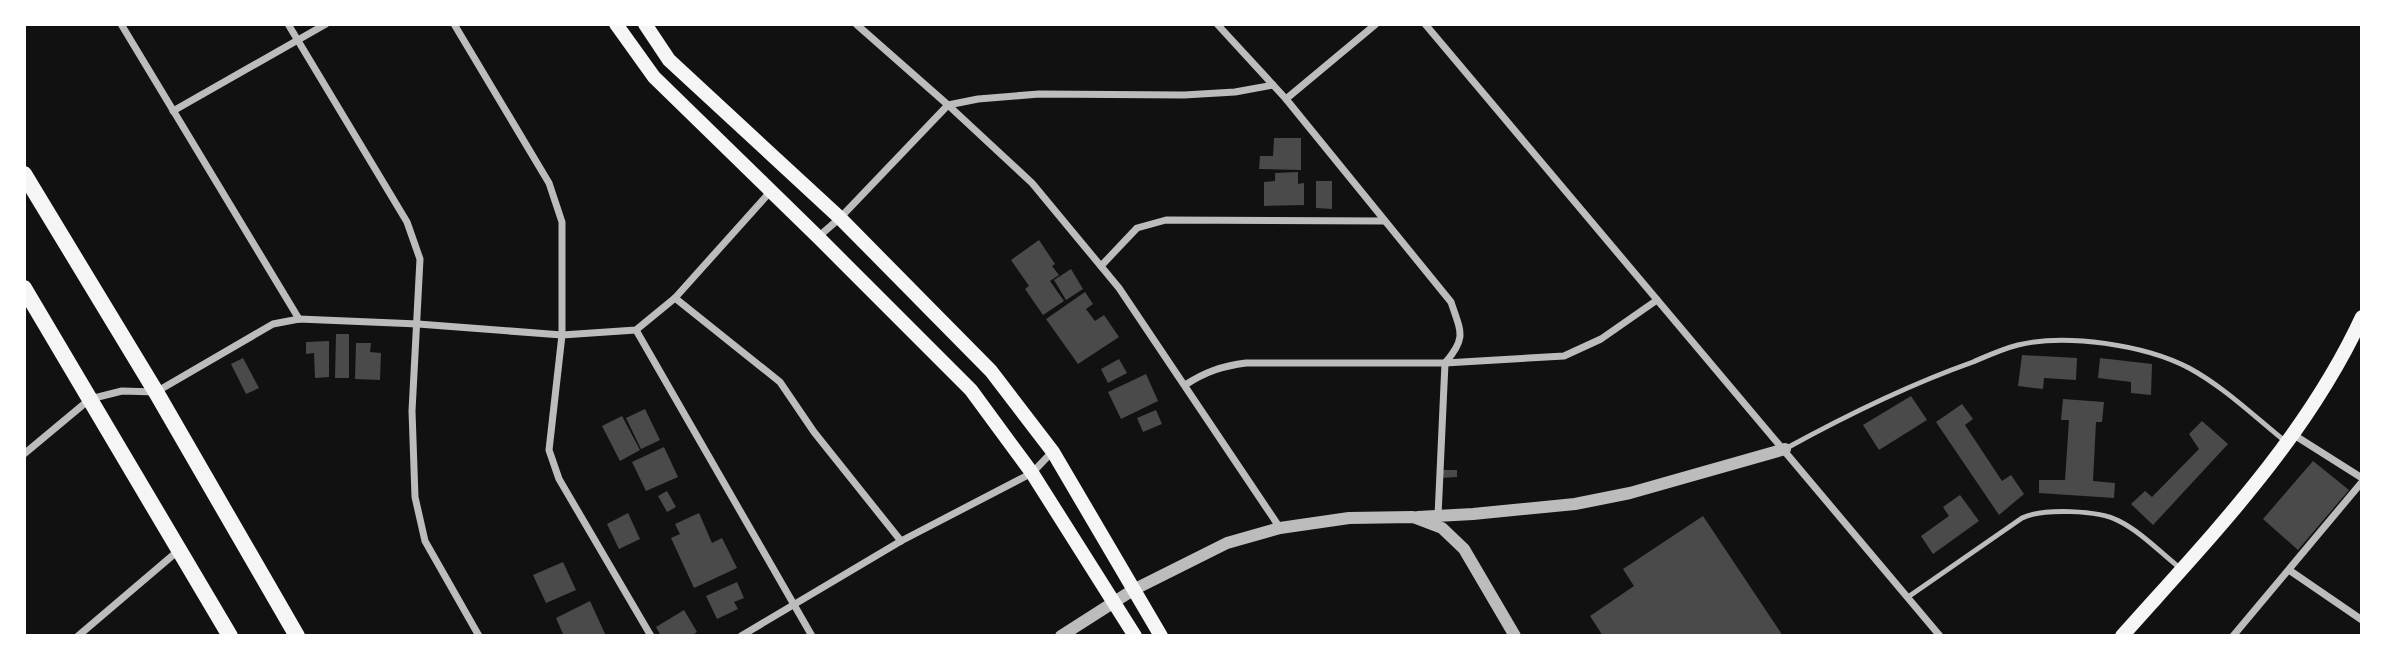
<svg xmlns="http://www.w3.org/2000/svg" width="2386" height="660" viewBox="0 0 2386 660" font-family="'Titillium Web',sans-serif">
	<rect width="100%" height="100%" fill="#111"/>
	<g fill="#4a4a4a">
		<path d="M1274,138H1301V170L1259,169L1260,156H1273Z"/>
		<path d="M1298,172V184L1304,183V205L1264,206V182L1275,181V173Z"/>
		<path d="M1316,181H1332V209L1316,208Z"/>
		<path d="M1039,240L1055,264L1052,266L1059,275L1050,281L1064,301L1043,315L1025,289L1029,286L1011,260Z"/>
		<path d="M1071,269L1083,289L1066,300L1054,280Z"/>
		<path d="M1085,292L1093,304L1086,309L1095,321L1104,315L1119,337L1078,364L1046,319Z"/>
		<path d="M336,334H349V378H335Z"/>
		<path d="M329,341V377L315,378L314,353L306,354V342Z"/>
		<path d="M356,343H371L370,352L381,353L380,380L355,379Z"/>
		<path d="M2022,355L2077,358L2076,380L2044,378L2043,389L2018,386Z"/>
		<path d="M243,358L259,388L246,394L231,364Z"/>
		<path d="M2100,358L2152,364L2151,395L2131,393V382L2098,378Z"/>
		<path d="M1119,359L1127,373L1108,383L1101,369Z"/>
		<path d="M1146,374L1158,401L1121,419L1108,392Z"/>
		<path d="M1911,396L1927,420L1879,450L1863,425Z"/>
		<path d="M2063,399L2104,402L2102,422H2096L2093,481L2115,483L2114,498L2039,493V480H2065L2069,420H2061Z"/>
		<path d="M1962,404L1973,419L1965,425L2002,481L2011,475L2024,494L1999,515L1936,422Z"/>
		<path d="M645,409L660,440L641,449L626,418Z"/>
		<path d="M1156,410L1162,424L1143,432L1137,418Z"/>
		<path d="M622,416L640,450L620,461L602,426Z"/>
		<path d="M2202,421L2228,444L2153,525L2131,504L2145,491L2152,497L2199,449L2189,434Z"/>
		<path d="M664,447L678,477L646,491L632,462Z"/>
		<path d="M2313,461L2349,490L2298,550L2263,519Z"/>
		<path d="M1440,470H1457V477L1440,478Z"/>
		<path d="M667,491L676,507L667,512L658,496Z"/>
		<path d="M1960,495L1979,521L1933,554L1921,536L1949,516L1943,507Z"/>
		<path d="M628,513L640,539L619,549L607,524Z"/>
		<path d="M699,513L712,543L722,538L737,568L694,588L671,538L680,534L675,524Z"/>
		<path d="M1703,516L1783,636H1603L1590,616L1634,586L1623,569Z"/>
		<path d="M563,562L576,590L546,603L533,575Z"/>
		<path d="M737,582L744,598L734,602L738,609L717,619L706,596Z"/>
		<path d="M590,601L606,636H564L556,618Z"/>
		<path d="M684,610L697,632L691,636H661L656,627Z"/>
	</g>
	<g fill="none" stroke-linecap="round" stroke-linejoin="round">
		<g stroke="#bcbcbc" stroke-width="5">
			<path d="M1785,449C1845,416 1908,385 1973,362C1987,356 2002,349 2018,345C2066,333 2145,345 2189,368C2224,387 2255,417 2286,442"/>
			<path d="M1908,597L2022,518C2042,508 2099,510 2119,521C2141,532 2160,552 2180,568"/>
		</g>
		<g stroke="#bcbcbc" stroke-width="7">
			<path d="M121,24L299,319"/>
			<path d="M288,24L407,222L420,259L412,411L415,497L425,541L479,636"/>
			<path d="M454,24L549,183L562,222V335L549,450L559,479L651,636"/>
			<path d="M856,24L948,105L1032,183L1119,288L1280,528"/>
			<path d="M1217,24L1286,99L1451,302C1461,332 1467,338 1445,363L1438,516"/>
			<path d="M1425,24L1940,636"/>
			<path d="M1286,99L1376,24"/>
			<path d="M173,111L326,24"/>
			<path d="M818,237L840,218L948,105L978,99L1039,94L1184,95L1235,92L1273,85"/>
			<path d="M1101,266L1137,228L1166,220L1384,221"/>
			<path d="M675,298L780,382L814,432L901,541"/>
			<path d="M636,330L812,636"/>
			<path d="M1185,385C1205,372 1222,366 1246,363H1445L1564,356L1601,339L1657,300"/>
			<path d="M2294,435L2362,478"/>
			<path d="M24,454L90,399L122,391L156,392L273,324L299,319L418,324L562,335L636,330L675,298L770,192"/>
			<path d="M2289,570L2362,620"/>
			<path d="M78,636L179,550"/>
			<path d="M741,636L901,541L1032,473L1052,452"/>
			<path d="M2233,636L2362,482"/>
		</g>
		<g stroke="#bcbcbc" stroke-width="12">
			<path d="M1418,517L1473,514L1575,504L1630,493L1785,449"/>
			<path d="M1061,636L1133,590L1227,543L1280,528L1349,518L1413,517L1442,528L1464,549L1515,636"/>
		</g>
		<g stroke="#f5f5f5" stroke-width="14">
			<path d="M616,24L654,77L818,237L971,390L1032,473L1135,636"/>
			<path d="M645,24L669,60L840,218L991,371L1053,452L1161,636"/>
			<path d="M2122,636C2211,536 2305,440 2362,317"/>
		</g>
		<g stroke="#f5f5f5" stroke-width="16">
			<path d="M24,174L156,392L297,636"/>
			<path d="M24,288L230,636"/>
		</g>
	</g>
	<rect width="2386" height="660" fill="none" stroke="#ffffff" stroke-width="52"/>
</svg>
